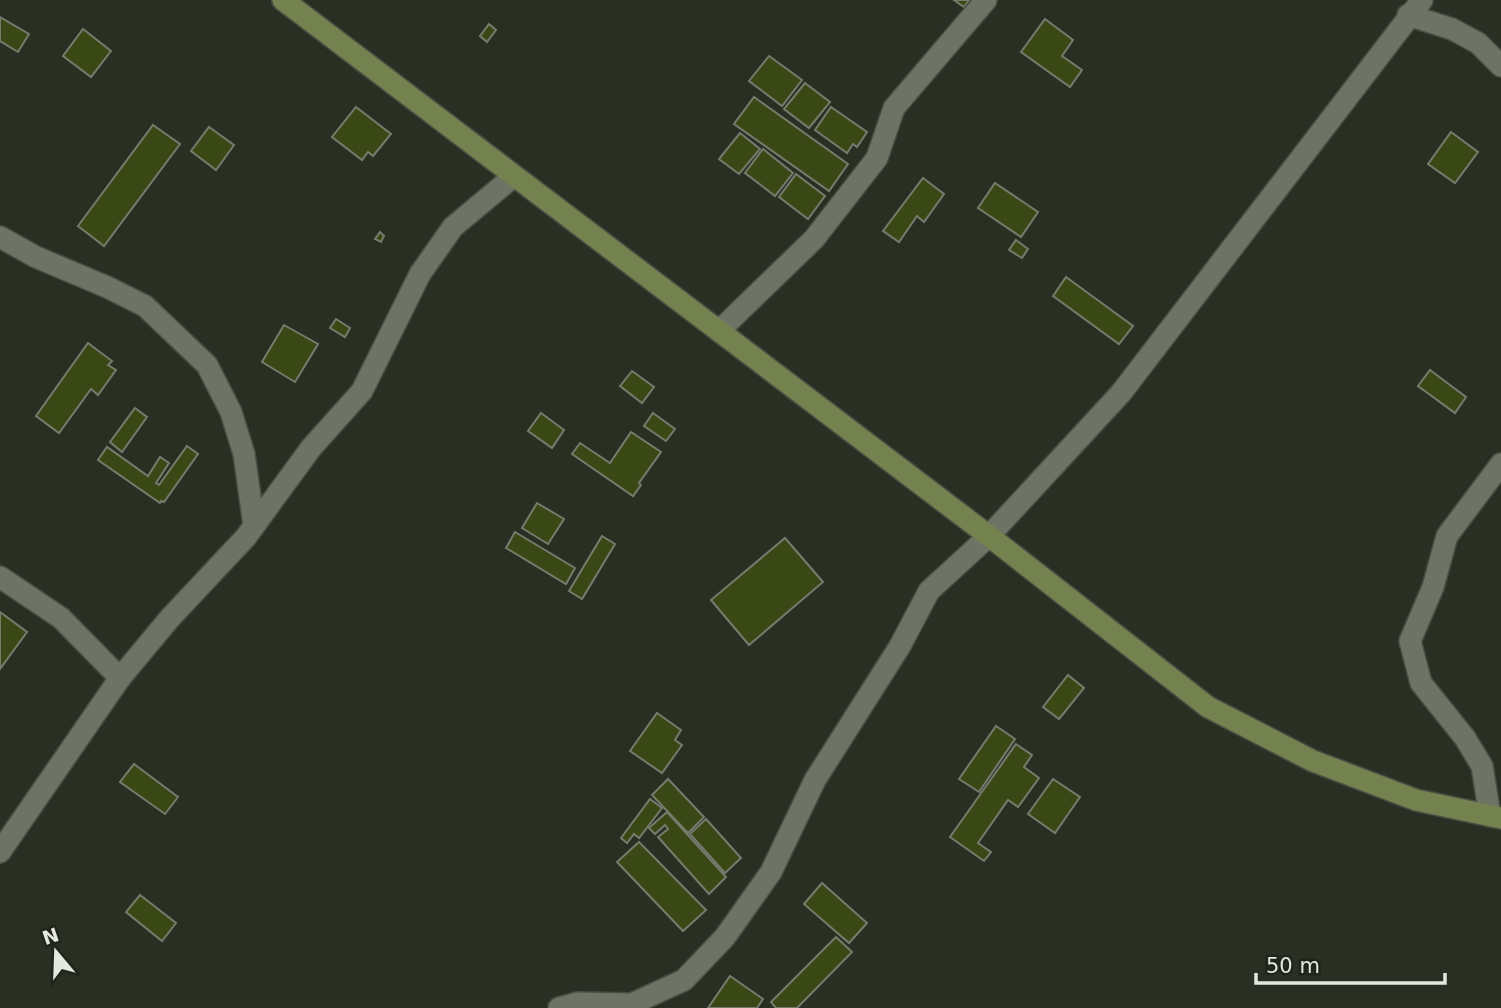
<svg xmlns="http://www.w3.org/2000/svg" width="1501" height="1008" viewBox="0 0 1501 1008" font-family="'DejaVu Sans',sans-serif">
	<rect width="100%" height="100%" fill="#2a2f23"/>
	<g fill="#394815" stroke="#767b6d" stroke-width="2">
		<path d="M954,0H969L964,7Z"/>
		<path d="M0,17L29,34L18,52L0,41Z"/>
		<path d="M1045,19L1073,40L1062,56L1082,70L1070,87L1021,52Z"/>
		<path d="M489,24L496,30L487,42L480,36Z"/>
		<path d="M83,29L111,51L91,77L63,56Z"/>
		<path d="M769,56L802,80L782,106L749,81Z"/>
		<path d="M805,83L830,102L809,128L784,109Z"/>
		<path d="M754,97L848,164L829,191L734,124Z"/>
		<path d="M356,107L391,134L373,156L368,152L362,160L332,137Z"/>
		<path d="M831,107L867,132L857,147L853,144L847,153L815,130Z"/>
		<path d="M153,125L180,144L104,246L78,226Z"/>
		<path d="M209,127L234,145L216,170L191,151Z"/>
		<path d="M1451,132L1478,152L1455,183L1428,164Z"/>
		<path d="M740,133L760,149L739,174L719,159Z"/>
		<path d="M763,149L793,173L775,196L745,173Z"/>
		<path d="M796,174L825,196L808,219L779,197Z"/>
		<path d="M923,178L944,194L924,222L917,216L899,242L883,231Z"/>
		<path d="M995,183L1038,212L1021,237L978,208Z"/>
		<path d="M380,232L384,236L381,242L375,239Z"/>
		<path d="M1016,240L1028,249L1022,258L1009,250Z"/>
		<path d="M1066,277L1133,326L1119,344L1053,296Z"/>
		<path d="M336,319L350,328L345,337L330,328Z"/>
		<path d="M284,325L318,344L295,382L262,362Z"/>
		<path d="M88,343L112,361L108,365L116,370L98,395L91,389L59,433L36,416Z"/>
		<path d="M1430,370L1466,397L1455,413L1418,386Z"/>
		<path d="M632,371L654,387L642,403L620,386Z"/>
		<path d="M135,408L147,417L122,452L110,442Z"/>
		<path d="M541,413L564,430L552,448L528,431Z"/>
		<path d="M653,413L675,429L666,441L644,426Z"/>
		<path d="M631,432L661,452L639,483L641,485L633,496L572,454L580,443L610,463Z"/>
		<path d="M187,446L198,454L164,502L161,501L160,503L98,460L107,447L148,476L160,457L169,463L156,483L159,485Z"/>
		<path d="M537,503L564,519L548,544L522,528Z"/>
		<path d="M515,532L575,568L566,584L506,548Z"/>
		<path d="M602,536L615,544L582,599L569,591Z"/>
		<path d="M785,538L823,582L749,645L711,600Z"/>
		<path d="M0,612L27,632L0,669Z"/>
		<path d="M1068,675L1084,688L1059,719L1043,707Z"/>
		<path d="M657,713L681,730L675,740L682,745L662,773L630,751Z"/>
		<path d="M996,726L1015,739L979,792L959,779Z"/>
		<path d="M1016,744L1032,755L1024,767L1039,778L1018,807L1008,800L978,843L991,852L984,861L950,837Z"/>
		<path d="M134,764L178,797L165,814L120,782Z"/>
		<path d="M668,779L704,817L688,833L652,795Z"/>
		<path d="M1053,779L1080,797L1055,833L1028,814Z"/>
		<path d="M650,799L662,808L639,838L634,834L627,843L621,838Z"/>
		<path d="M667,812L726,877L709,894L658,837L668,829L665,825L655,834L649,828Z"/>
		<path d="M706,819L741,858L725,873L690,834Z"/>
		<path d="M639,842L706,910L683,931L617,862Z"/>
		<path d="M822,883L867,923L849,943L804,904Z"/>
		<path d="M140,895L176,923L162,941L126,912Z"/>
		<path d="M836,937L852,952L797,1008H776L771,1002Z"/>
		<path d="M730,976L763,999L757,1008H708Z"/>
	</g>
	<g fill="none" stroke-linecap="round" stroke-linejoin="round">
		<g stroke="#4a4d43" stroke-width="24">
			<g id="minor">
				<path d="M1408,15L1452,29L1478,43L1501,66"/>
				<path d="M0,237L36,257L107,287L145,306L207,365L231,412L244,454L254,525"/>
				<path d="M719,331L814,239L877,158L894,108L986,0"/>
				<path d="M0,577L61,618L120,678"/>
				<path d="M1490,816L1482,766L1465,738L1421,683L1410,641L1433,587L1447,536L1501,464"/>
				<path d="M0,852L120,678L170,618L246,537L311,448L362,391L420,274L453,227L514,176"/>
				<path d="M559,1008L577,1003L632,1004L684,980L725,937L771,872L815,780L900,646L929,591L989,536L1121,393L1422,0"/>
			</g>
		</g>
		<g stroke="#4a4d43" stroke-width="24">
			<path id="secondary" d="M283,0L989,536L1208,707L1313,761L1416,800L1501,818"/>
		</g>
		<use href="#minor" stroke="#6d7365" stroke-width="21"/>
		<use href="#secondary" stroke="#73824e" stroke-width="21"/>
	</g>
	<g transform="translate(56 952) rotate(341)" stroke="#212519" stroke-width="5" paint-order="stroke">
	<path d="M0-5L12 26L0 18L-12 26Z" fill="#e5e8e0"/>
	<text y="-10" font-size="19" font-weight="bold" text-anchor="middle" fill="#e5e8e0">N</text>
	</g>
	<path d="M1256 973v10h189v-10" fill="none" stroke="#e5e8e0" stroke-width="3.5"/>
	<text x="1266" y="973" font-size="21" fill="#e5e8e0" stroke="#212519" stroke-width="5" paint-order="stroke">50 m</text>
</svg>
